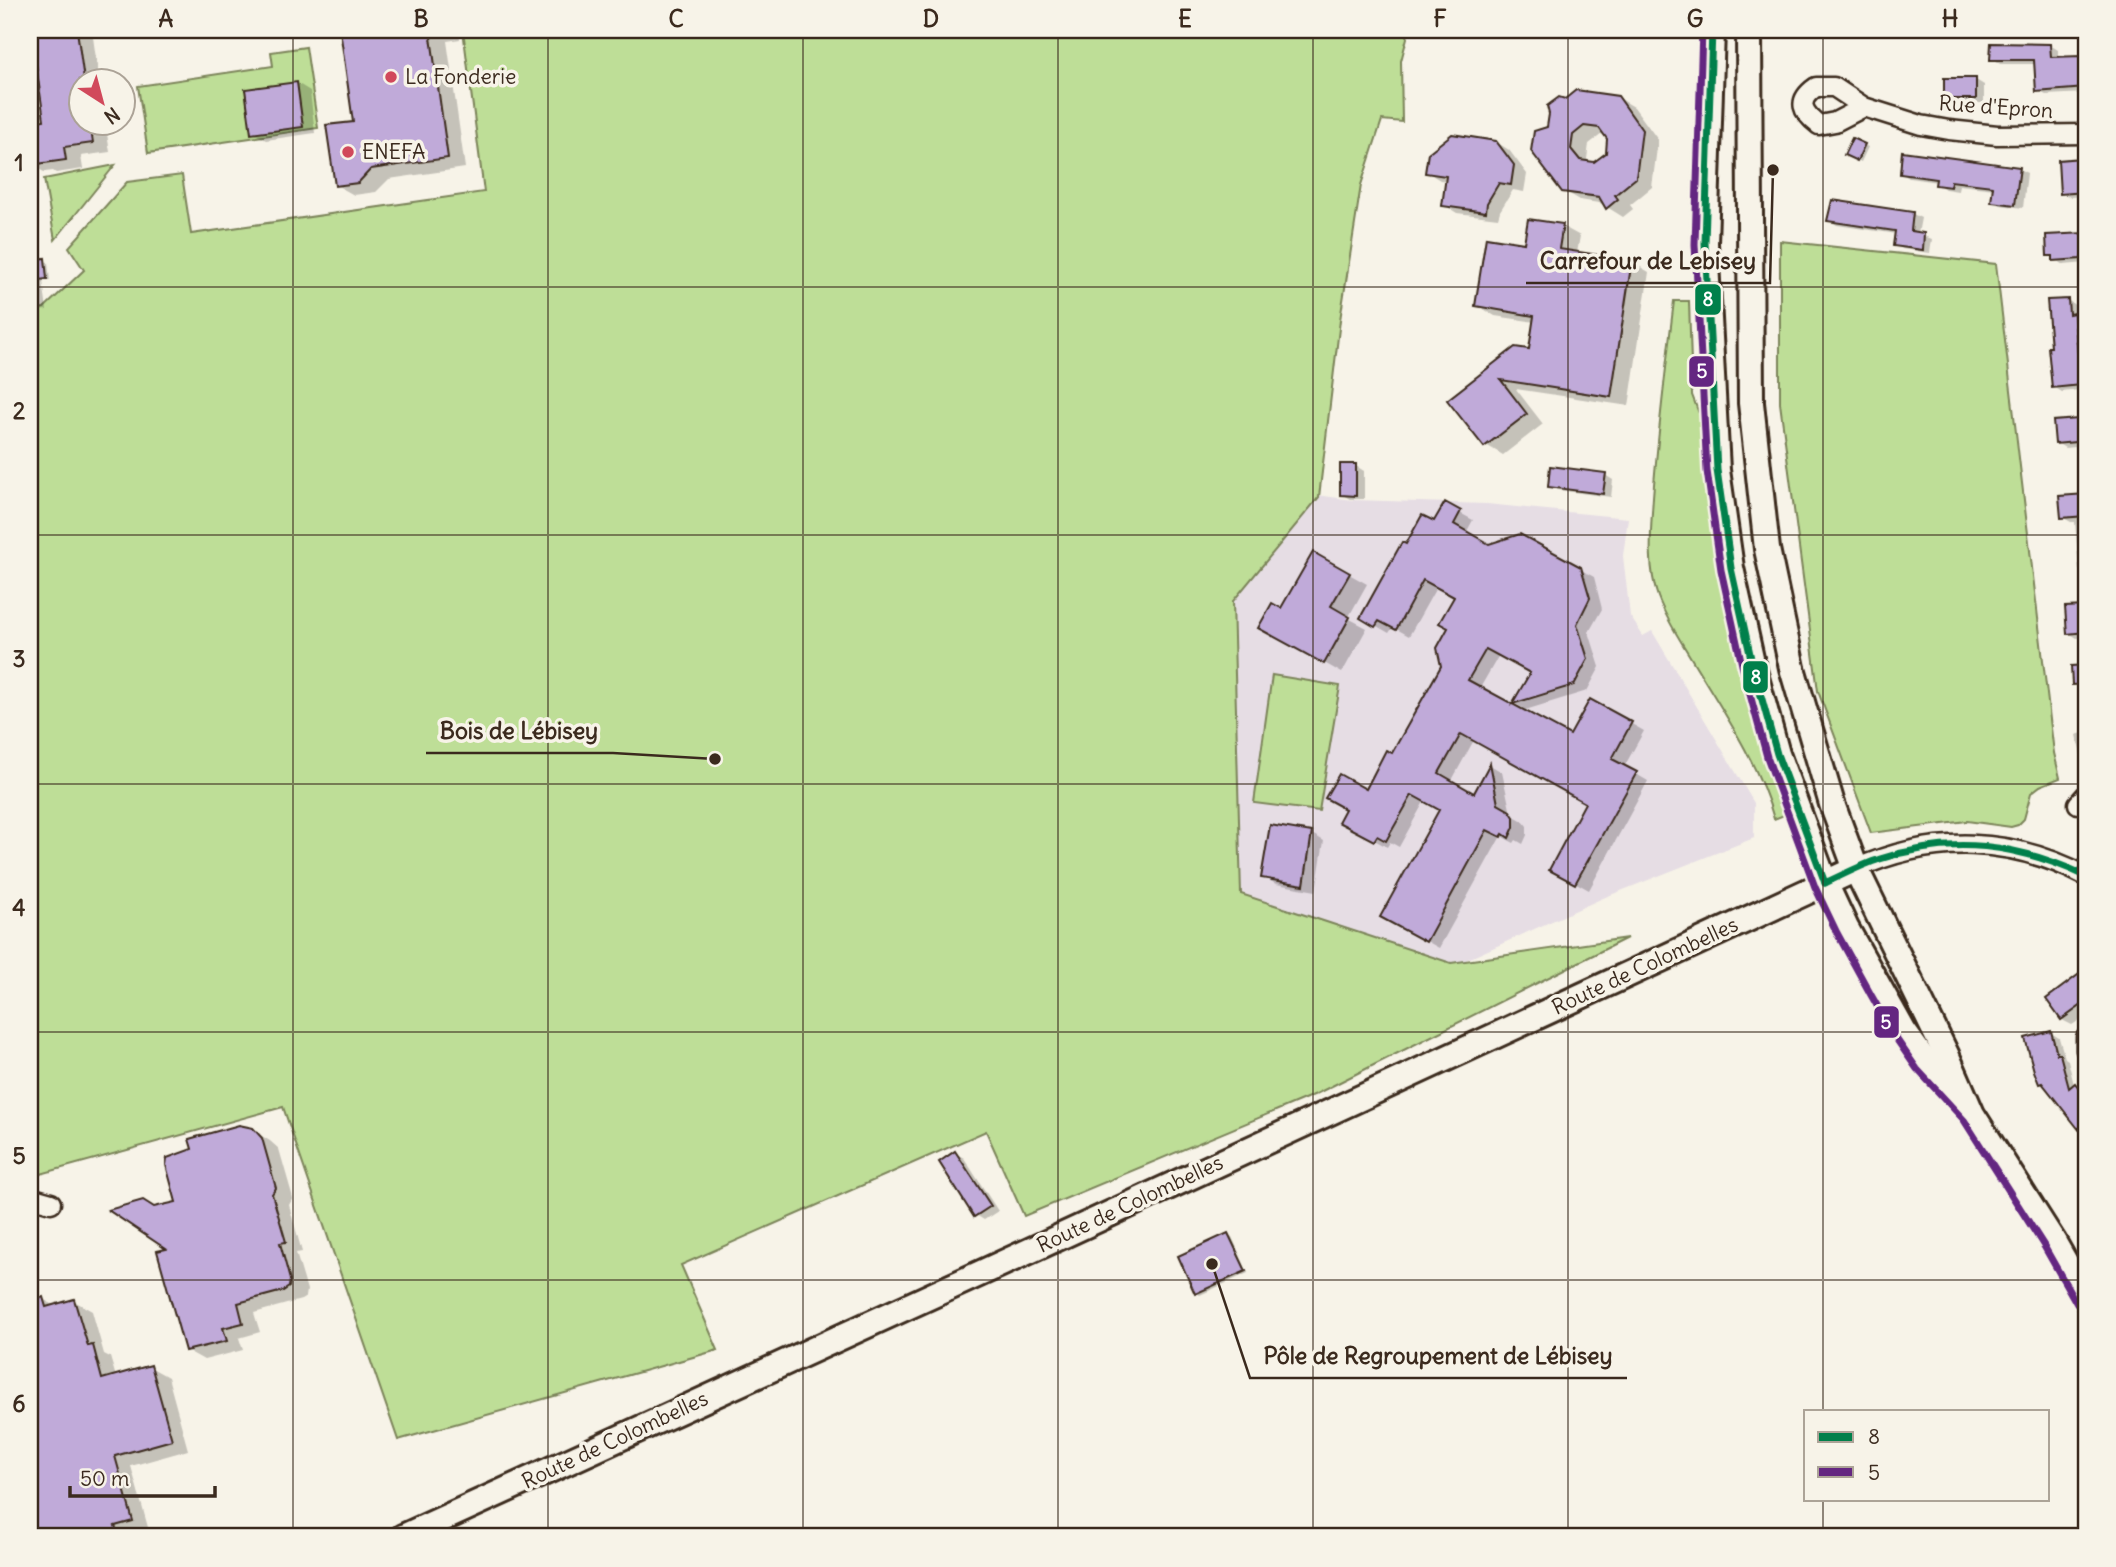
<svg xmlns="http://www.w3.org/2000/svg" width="2116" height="1567" viewBox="0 0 2116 1567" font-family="Delius,sans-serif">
	<rect width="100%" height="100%" fill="#f7f3e8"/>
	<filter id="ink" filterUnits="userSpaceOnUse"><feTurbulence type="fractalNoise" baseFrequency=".0143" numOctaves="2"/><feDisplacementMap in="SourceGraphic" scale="14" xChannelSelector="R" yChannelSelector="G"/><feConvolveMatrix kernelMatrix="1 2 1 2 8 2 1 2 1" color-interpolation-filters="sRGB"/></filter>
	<g filter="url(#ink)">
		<path fill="#e6dde4" d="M1172,474L1352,500L1487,504L1628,518L1623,556L1630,616L1643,636L1652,631L1754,803V838L1603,898L1282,1043L1229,1060Z"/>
		<g fill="#bede97" stroke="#7c845a" stroke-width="2">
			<path d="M463,30H1409L1401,61L1402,122L1382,120L1361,185L1340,320L1319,497L1233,601L1241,894L1451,963L1627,938L1316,1094L1024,1216L986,1131L681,1265L718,1350L398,1440L283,1107L30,1177V310L44,308L84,270L69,247L127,182L182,175L191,234L484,192Z"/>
			<path d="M306,47L318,128L148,153L138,86L273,66L271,52Z"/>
			<path d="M115,165L55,240L44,179Z"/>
			<path d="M1780,241L1996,264L2054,753L2060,778L2040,786L2031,793L2024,819L2018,825L2011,827L1967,821L1871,833L1818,691L1780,403Z"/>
			<path d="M1674,301H1689L1692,395L1703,424L1706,479L1731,628L1764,752L1787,814L1774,819C1759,764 1723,711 1694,663C1681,641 1667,621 1658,597C1647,567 1651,529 1653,497C1658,431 1666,366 1674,301Z"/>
			<path d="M1272,675L1340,686L1319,811L1254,803Z"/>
		</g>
		<g fill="#0003" fill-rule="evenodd">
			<path d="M33,30H92L99,80H80V122H105L110,152L81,156L83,169L56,173L53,171L44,172L30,164V131H34L46,121Z"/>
			<path d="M342,30H459L460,39L447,41L465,168L389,179L376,192L354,195L336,185L355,123Z"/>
			<path d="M2050,45L2058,50V59L2080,58L2086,61V93L2046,95L2038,91L2036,64H2000L1992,59Z"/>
			<path d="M1976,80L1984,85V103H1954L1946,98Z"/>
			<path d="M297,83L310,91L315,133L266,140L253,133Z"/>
			<path d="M1617,97L1634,107L1658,140L1652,187L1630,205L1633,209L1623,217L1607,207L1605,204L1580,200L1563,190L1549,129L1565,101ZM1602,134L1606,135L1609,139L1607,154L1595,164L1590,163L1587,159L1589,144Z"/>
			<path d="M1853,140L1868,147L1861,162L1846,154Z"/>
			<path d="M1496,142L1509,150L1527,174L1524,192L1513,190L1500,211L1498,218L1457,213L1444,205L1448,181L1440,180L1427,172Z"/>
			<path d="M2081,160L2086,163V196L2070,197L2062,193Z"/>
			<path d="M2019,169L2027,173L2023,208L2001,205L1993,201L1995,189L1959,185L1958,191L1945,189L1937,184V182L1909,178L1901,173Z"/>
			<path d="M30,210L34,211L40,260L48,262L50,281H43L47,310L30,312Z"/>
			<path d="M1913,214L1921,218L1918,234L1932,239L1930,253L1903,249L1895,245L1897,234L1837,225L1829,220Z"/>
			<path d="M1562,226L1580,236L1577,253L1632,262L1649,272L1629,406L1516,389L1543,424L1503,455L1486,445L1450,400L1530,351L1535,322L1495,316L1477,305L1526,245Z"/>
			<path d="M2086,235V263L2063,265L2049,255L2048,237Z"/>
			<path d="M2067,300L2075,305L2076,317L2082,320L2086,389L2062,392L2054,387L2053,348Z"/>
			<path d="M2086,422V446L2065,448L2057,443L2055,423Z"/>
			<path d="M1356,466L1364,471V499H1350L1341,494Z"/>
			<path d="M1605,475L1613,480L1611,497L1558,490L1550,486Z"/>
			<path d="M2086,495V574L2079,570L2075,522H2071L2062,517L2060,498Z"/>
			<path d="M1445,505L1473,520L1466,533L1489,546L1519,536L1594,577L1602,609L1589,632L1600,667L1587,691L1522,711L1570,738L1591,701L1644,731L1624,767L1648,781L1589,890L1551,869L1588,803L1474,740L1451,782L1474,795L1490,765L1502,772L1511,814L1523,821L1527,826V835L1523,844L1516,840L1514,843L1501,836L1439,948L1383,917L1442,809L1425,800L1399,847L1390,842L1387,847L1340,821L1367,791L1393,756L1442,666L1456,597L1437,586L1409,636L1393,627L1389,633L1363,618L1406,547L1435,524ZM1499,655L1532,673L1514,703L1523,708L1521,711L1480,688Z"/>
			<path d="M1313,554L1367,584L1348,618L1367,628L1342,673L1261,627L1282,610Z"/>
			<path d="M2086,607V637L2077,638L2069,633L2067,609Z"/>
			<path d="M2086,666V688L2082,689L2074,684L2072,668Z"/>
			<path d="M2086,732V758L2081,755L2076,735Z"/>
			<path d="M1312,834L1324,841L1316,891L1276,884L1263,877Z"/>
			<path d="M2084,971L2086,972V1016L2072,1025L2064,1021L2048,999Z"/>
			<path d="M2051,1033L2059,1038L2065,1058L2068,1060L2074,1085L2086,1093V1136L2047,1087L2041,1083Z"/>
			<path d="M252,1130L270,1141L279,1149L293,1198L289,1205L302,1252L296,1253L307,1290L306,1297L301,1300L254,1313L260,1332L239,1338L243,1350L204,1360L186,1350L171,1250L155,1209L178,1203Z"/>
			<path d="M955,1153L964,1158L998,1211L984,1220L976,1215Z"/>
			<path d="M1228,1235L1232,1237L1248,1273L1200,1295L1197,1293L1180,1257Z"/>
			<path d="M43,1299L55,1306L74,1301L92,1311L104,1354L110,1357L116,1377L150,1367L168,1377L188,1450L131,1466L149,1531L132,1536L133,1537H34L30,1522V1303Z"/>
		</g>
		<g fill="#c0aad9" stroke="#3b2a1e" stroke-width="2" fill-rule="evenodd">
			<path d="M31,30H77L84,80H80V122H90L93,143L64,147L66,160L37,164V162L30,163V122L44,120Z"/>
			<path d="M340,30H430L448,158L371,169L358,183L335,186L326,125L353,122Z"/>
			<path d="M1991,43L2050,44L2051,57L2081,56V67H2086V88L2036,92L2034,60H1990Z"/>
			<rect x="1944" y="78" width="32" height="21"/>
			<path d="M297,82L303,127L251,134L245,89Z"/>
			<path d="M1576,90L1618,96L1642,130L1636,178L1615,195L1618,199L1606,209L1599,197L1562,192L1531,151L1534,131L1547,127L1549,114L1547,106L1559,97L1565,99ZM1584,126L1599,128L1607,139L1606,153L1594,162L1580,160L1571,149L1573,135Z"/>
			<path d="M1452,134L1496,141L1514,165L1511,185L1499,183L1487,203L1486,212L1442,206L1446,176L1425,173L1428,153Z"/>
			<path d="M1852,138L1865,144L1857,161L1844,155Z"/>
			<path d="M1902,151L2020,167L2015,205L1991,202L1993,186L1951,181L1950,187L1935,185L1936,179L1900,174Z"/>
			<path d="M2081,158L2082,171H2086V192L2060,194L2058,160Z"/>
			<path d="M1832,200L1913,212L1911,231L1924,233L1923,250L1893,246L1895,231L1827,221Z"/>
			<path d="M1528,219L1563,224L1559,249L1632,260L1611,397L1501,380L1527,414L1484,447L1447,400L1515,347L1529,349L1534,316L1475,306L1486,237L1524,243Z"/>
			<path d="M2086,233V243L2081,259L2053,261V256H2047L2046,235Z"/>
			<path d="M45,258L47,279L30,281V260Z"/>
			<path d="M2068,299L2069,314L2074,313L2081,385L2052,388L2048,347H2051L2047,300Z"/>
			<path d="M2078,419V421L2086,420V441L2055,444L2053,421Z"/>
			<path d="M1340,464H1356V496L1340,495Z"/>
			<path d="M1550,466L1606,473L1603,494L1548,487Z"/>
			<path d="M2086,494V516L2061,518L2059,496Z"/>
			<path d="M1445,502L1461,511L1454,524L1489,544L1520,534L1581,567L1590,598L1577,624L1588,659L1574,685L1512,704L1530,673L1486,649L1468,680L1570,735L1590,699L1632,722L1612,759L1637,772L1575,884L1549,870L1585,803L1461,734L1439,773L1474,793L1490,763L1498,804L1510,811L1514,817V827L1509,838L1503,834L1501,837L1487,830L1426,942L1380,917L1439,810L1412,795L1386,841L1377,836L1374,841L1338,822L1345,809L1325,798L1339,774L1366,789L1386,750L1392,753L1441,666L1437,648L1448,628L1439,623L1454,597L1423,580L1396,630L1379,621L1375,627L1360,618L1402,542L1406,544L1422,515L1434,521Z"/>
			<path d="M1313,552L1350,573L1331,606L1350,617L1324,664L1258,628L1272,603L1281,608Z"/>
			<path d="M2086,606V632L2067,634L2065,607Z"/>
			<path d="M2086,665V684L2072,685L2071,666Z"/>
			<path d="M1270,825L1312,832L1304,885L1261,878Z"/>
			<path d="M2086,969V1002L2061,1020L2046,999Z"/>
			<path d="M2051,1031L2057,1054H2060L2069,1088L2075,1083L2086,1097V1123L2079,1128L2080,1131L2042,1083L2039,1084L2034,1071L2025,1038Z"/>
			<path d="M239,1125L253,1128L262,1138L276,1188L272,1194L286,1242L280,1243L290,1280L289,1287L283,1291L238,1303L243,1323L223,1328L227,1341L185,1351L157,1251L166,1249L108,1210L143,1200L154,1207L176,1202L166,1165L167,1158L192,1149L189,1139Z"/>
			<path d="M955,1151L991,1206L974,1217L939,1162Z"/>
			<path d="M1228,1233L1246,1271L1195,1294L1178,1256Z"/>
			<path d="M43,1297L46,1307L74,1299L88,1346L93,1345L102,1379L151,1365L172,1440L115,1456L133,1521L115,1526L117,1531L95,1537H32L30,1529V1301Z"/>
		</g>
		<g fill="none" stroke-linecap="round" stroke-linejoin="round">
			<g stroke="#3b2a1e" stroke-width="23">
				<g id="minor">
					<path d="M1864,107L1835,122L1819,125C1802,112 1796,101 1816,87H1834L1864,107L1921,125L1949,130L1997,135L2086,134"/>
					<path d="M2078,804L2086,795"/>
					<path d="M1856,869C1933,834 2012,837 2086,876"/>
					<path d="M2086,1038V1050"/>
					<path d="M30,1197L51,1203"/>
				</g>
			</g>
			<g stroke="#3b2a1e" stroke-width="30">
				<g id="secondary">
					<path d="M1712,30L1705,243L1717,470L1731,568L1752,663L1777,754L1825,883L1846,928L1904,1032L1926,1063L1957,1098"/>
					<path d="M1749,30L1751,403L1767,549L1792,668L1832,804L1856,869L1946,1054L1972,1114L2053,1241L2086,1299"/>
					<path d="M403,1537L1038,1247L1856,869"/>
				</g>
			</g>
			<use href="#minor" stroke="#f7f3e8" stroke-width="18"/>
			<use href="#secondary" stroke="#f7f3e8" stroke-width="24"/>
			<g stroke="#f7f3e8" stroke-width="12">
				<g id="bus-1">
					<path d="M1712,30L1705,243L1717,470L1731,568L1752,663L1777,754L1825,883"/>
					<path d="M1825,883C1843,875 1861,865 1880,859C1953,835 2018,844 2086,876"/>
				</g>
			</g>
			<g stroke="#f7f3e8" stroke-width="12">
				<path id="bus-2" d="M1702,30L1695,244L1707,471L1721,570L1742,665L1767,757L1815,887L1837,933L1871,995L1895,1037L1917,1069L1964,1120L2044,1246L2077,1304"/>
			</g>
			<use href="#bus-1" stroke="#00804b" stroke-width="7"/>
			<use href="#bus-2" stroke="#642681" stroke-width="7"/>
		</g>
	</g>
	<path fill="none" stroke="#3b2a1e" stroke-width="2" stroke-opacity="0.55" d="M293,30V1537M548,30V1537M803,30V1537M1058,30V1537M1313,30V1537M1568,30V1537M1823,30V1411M30,287H2086M30,535H2086M30,784H2086M30,1032H2086M30,1280H2086M1823,1499V1537"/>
	<g fill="#d1495b" stroke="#f7f3e8" stroke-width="2.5">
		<circle cx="391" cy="77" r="7"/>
		<circle cx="348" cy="152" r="7"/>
	</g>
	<g text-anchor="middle" stroke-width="7" stroke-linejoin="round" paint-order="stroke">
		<g font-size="21" fill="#3b2a1e" stroke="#f7f3e8" text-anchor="start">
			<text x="405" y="84">La Fonderie</text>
			<text x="362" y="159">ENEFA</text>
		</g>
		<g font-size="21" fill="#3b2a1e" stroke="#f7f3e8">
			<text transform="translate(1996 107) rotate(4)" y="7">Rue d'Epron</text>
			<text transform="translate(1645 966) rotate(-25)" y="7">Route de Colombelles</text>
			<text transform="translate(1130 1204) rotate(-25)" y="7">Route de Colombelles</text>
			<text transform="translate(615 1440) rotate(-25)" y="7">Route de Colombelles</text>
		</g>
	</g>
	<path fill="none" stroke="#3b2a1e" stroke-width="2.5" d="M1773 170L1770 283H1526M715 759L613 753H426M1212 1264L1250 1378H1627"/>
	<g fill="#3b2a1e" stroke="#f7f3e8" stroke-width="2.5">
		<circle cx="1773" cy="170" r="7"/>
		<circle cx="715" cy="759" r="7"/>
		<circle cx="1212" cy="1264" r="7"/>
	</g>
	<g font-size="23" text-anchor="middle" font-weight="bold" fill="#3b2a1e" stroke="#f7f3e8" stroke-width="7" stroke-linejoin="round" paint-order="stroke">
		<text x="1648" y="269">Carrefour de Lebisey</text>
		<text x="519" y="739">Bois de Lébisey</text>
		<text x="1438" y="1364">Pôle de Regroupement de Lébisey</text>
	</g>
	<g stroke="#f7f3e8" stroke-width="2.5">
		<rect x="1694" y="283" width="28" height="33" rx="7" fill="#00804b"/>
		<rect x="1688" y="355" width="27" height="33" rx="7" fill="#642681"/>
		<rect x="1742" y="660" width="27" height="34" rx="7" fill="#00804b"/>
		<rect x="1873" y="1005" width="27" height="34" rx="7" fill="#642681"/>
	</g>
	<g font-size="19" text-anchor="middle" font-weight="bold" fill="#fff">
		<text x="1708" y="306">8</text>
		<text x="1702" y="378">5</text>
		<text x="1756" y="684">8</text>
		<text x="1886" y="1029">5</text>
	</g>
	<rect width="2116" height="1567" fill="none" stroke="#f7f3e8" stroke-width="77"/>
	<rect x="1804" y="1410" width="245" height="91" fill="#f7f3e8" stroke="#aca397" stroke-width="2"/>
	<rect x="1818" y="1432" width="35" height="10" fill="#00804b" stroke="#aca397" stroke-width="2"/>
	<text x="1868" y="1444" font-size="21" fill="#3b2a1e">8</text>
	<rect x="1818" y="1467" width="35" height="10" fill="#642681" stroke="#aca397" stroke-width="2"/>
	<text x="1868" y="1480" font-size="21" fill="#3b2a1e">5</text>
	<g transform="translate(102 102) rotate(144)"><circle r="33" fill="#f7f3e8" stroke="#aca397" stroke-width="2"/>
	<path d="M0-5L12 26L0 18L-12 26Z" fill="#d1495b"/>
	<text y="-10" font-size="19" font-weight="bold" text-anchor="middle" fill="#3b2a1e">N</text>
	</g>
	<path d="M70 1486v10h145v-10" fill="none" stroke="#3b2a1e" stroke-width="3.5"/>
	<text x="80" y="1486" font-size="21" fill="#3b2a1e" stroke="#f7f3e8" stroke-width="5" paint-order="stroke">50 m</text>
	<rect x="38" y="38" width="2040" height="1490" fill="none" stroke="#3b2a1e" stroke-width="2.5"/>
	<g font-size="23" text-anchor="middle" font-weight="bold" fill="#3b2a1e">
		<text x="166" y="27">A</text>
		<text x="421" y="27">B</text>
		<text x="676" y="27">C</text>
		<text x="931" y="27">D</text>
		<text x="1185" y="27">E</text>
		<text x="1440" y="27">F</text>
		<text x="1695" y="27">G</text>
		<text x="1950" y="27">H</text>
		<text x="19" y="171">1</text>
		<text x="19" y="419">2</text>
		<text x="19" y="667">3</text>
		<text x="19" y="916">4</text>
		<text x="19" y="1164">5</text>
		<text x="19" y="1412">6</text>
	</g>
</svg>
